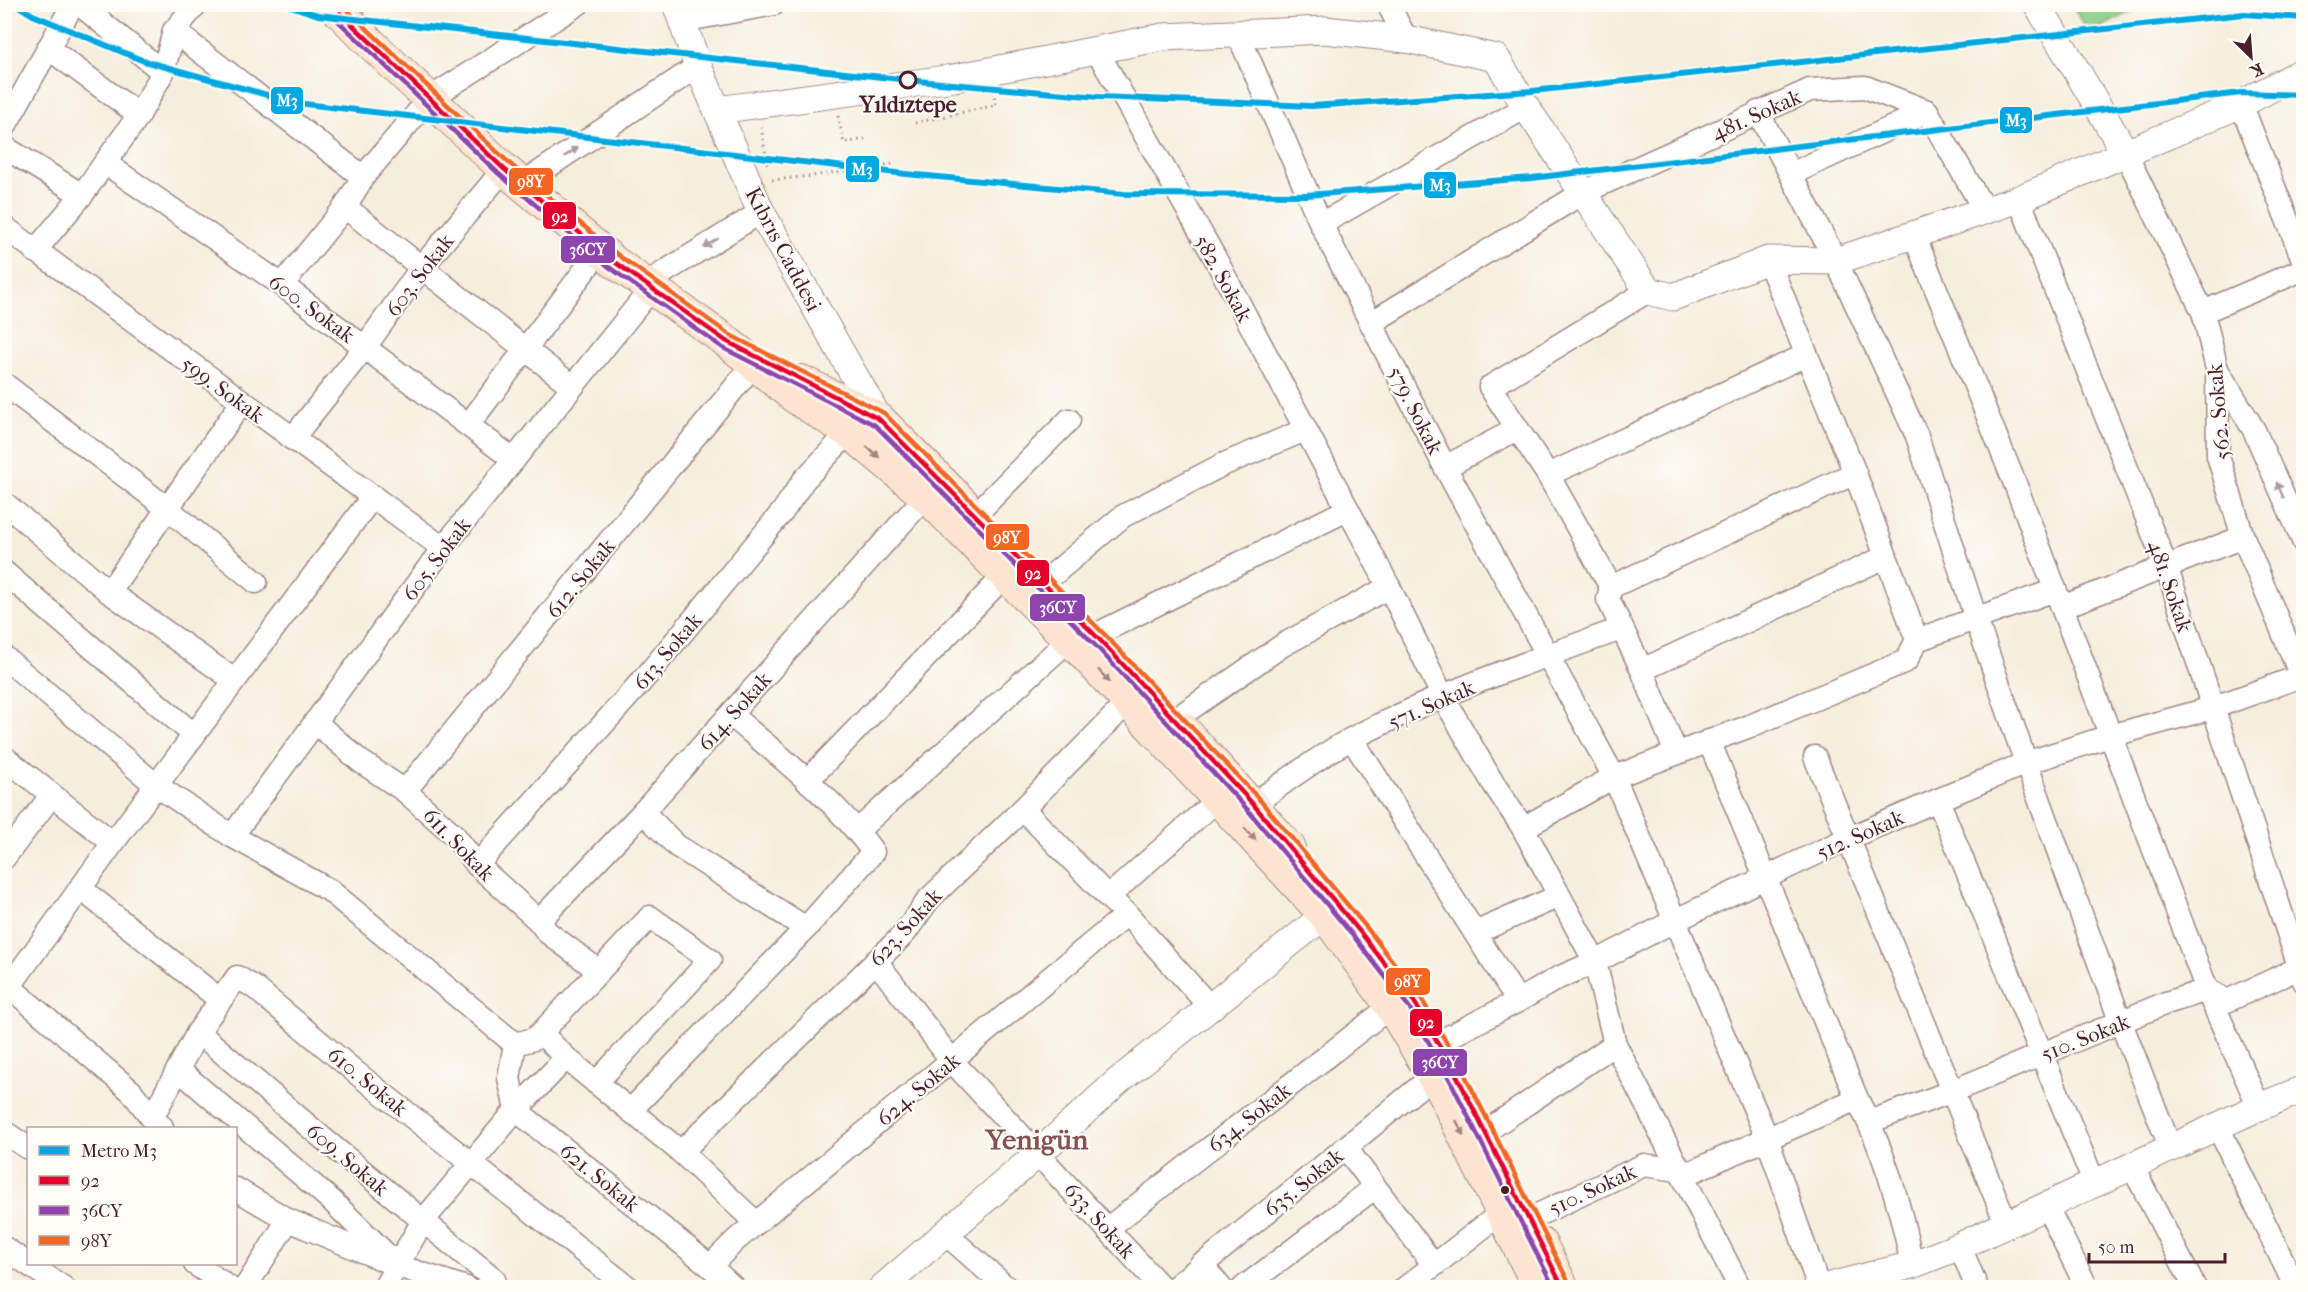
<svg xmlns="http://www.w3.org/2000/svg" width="2308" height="1292" viewBox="0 0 2308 1292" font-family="'IM FELL French Canon',serif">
	<defs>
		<pattern id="park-tufts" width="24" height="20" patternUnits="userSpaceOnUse" patternTransform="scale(1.5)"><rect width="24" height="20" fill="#8ed28b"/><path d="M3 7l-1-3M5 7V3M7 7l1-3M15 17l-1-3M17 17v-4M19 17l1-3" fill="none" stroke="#7cb478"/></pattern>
	</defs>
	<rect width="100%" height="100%" fill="#fdfcf7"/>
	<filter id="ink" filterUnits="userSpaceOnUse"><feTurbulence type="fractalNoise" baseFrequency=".0167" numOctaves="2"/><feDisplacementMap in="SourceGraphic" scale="12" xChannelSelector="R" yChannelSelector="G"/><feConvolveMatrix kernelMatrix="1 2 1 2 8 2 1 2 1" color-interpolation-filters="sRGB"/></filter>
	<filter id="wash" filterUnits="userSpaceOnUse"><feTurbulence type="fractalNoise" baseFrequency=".008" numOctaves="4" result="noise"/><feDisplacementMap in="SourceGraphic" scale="24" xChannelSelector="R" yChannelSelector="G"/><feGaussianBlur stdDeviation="1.35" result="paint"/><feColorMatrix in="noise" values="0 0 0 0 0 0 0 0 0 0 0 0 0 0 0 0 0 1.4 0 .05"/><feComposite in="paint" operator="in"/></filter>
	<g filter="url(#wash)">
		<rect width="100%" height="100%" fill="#f6eedd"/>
		<path fill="url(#park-tufts)" stroke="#6c785b" stroke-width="1.5" d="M2072,5H2145L2089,33Z"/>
	</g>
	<g filter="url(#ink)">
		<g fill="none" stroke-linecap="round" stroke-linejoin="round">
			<g stroke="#a08684" stroke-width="25">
				<g id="minor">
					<path d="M79,4L163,72"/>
					<path d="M1388,4L1406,39"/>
					<path d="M682,21L774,4"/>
					<path d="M174,31L363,177"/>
					<path d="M1238,34L1321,224L1371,323L1445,467L1614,777L1767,1138L1819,1288"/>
					<path d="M48,48L139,115"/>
					<path d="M1096,49L1214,256L1389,587L1443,697L1493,783L1523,828L1595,962L1615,1044L1740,1288"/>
					<path d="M2241,104L2304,262"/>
					<path d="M1758,112L1836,261L1917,436L1976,619L2026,763L2121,1023L2171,1149"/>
					<path d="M4,128L73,4"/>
					<path d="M4,147L82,195"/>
					<path d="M2125,152L2203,312L2217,369L2218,456L2243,537L2301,676"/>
					<path d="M105,163L282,285L514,460"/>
					<path d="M1791,174L1927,111"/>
					<path d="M522,184L698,66"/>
					<path d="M2019,199L2166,566L2304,981"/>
					<path d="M345,207L572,386"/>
					<path d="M1321,224L1526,107"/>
					<path d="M4,227L443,548"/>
					<path d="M1914,235L2016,486L2207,990L2259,1107"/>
					<path d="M35,251L82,195L139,115L163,72L174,31L196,4"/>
					<path d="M645,284L761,212"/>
					<path d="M282,285L345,207L363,177L429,99L578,4"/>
					<path d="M1648,291L1490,387L1548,475L1611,587L1608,599L1642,670L1676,753"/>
					<path d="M2203,312L2304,269"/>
					<path d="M1371,323L1584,192L1810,90L1865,87L1927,111L1985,211"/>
					<path d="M2218,371L2254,430L2304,543"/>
					<path d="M4,384L167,508L256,582"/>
					<path d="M469,424L600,250"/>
					<path d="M292,439L365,347L422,267L504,169"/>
					<path d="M1445,467L1517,429"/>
					<path d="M1548,475L1806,355"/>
					<path d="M4,503L109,592L234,680"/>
					<path d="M975,515L1069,420"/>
					<path d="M4,572L194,735"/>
					<path d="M1043,583L1123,516L1222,465L1305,430"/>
					<path d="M1611,587L1855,473"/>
					<path d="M109,592L242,402"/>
					<path d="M2062,607L2243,537"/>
					<path d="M1095,635L1347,510"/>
					<path d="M1917,640L2055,590"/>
					<path d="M4,657L157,786L232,836L329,890L515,1044L534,1039L541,1033L650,917L710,960L596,1083"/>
					<path d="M1642,670L1885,557"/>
					<path d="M1174,720L1283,645L1389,587"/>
					<path d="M315,722L360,761L405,791L454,835L477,865L539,921L547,932L599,971"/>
					<path d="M1352,739L1518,1001"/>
					<path d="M1709,741L1857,1099C1884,1149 1901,1208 1912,1265"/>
					<path d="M4,757L113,843"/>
					<path d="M1815,757L2007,1225"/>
					<path d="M807,781L1005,575"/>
					<path d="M405,791L754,364"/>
					<path d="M1938,800L2095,1185"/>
					<path d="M1253,804C1286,782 1318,756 1353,738C1438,694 1530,661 1621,629"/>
					<path d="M1023,809L1108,897L1127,914L1211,1008"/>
					<path d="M643,812L677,846L806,928"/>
					<path d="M1523,828L1614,777L1750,726L1906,661L1917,640L1855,473L1768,260"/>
					<path d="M858,830L1070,639"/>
					<path d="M232,836L443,548L651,289"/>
					<path d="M4,858L51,796"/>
					<path d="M477,865L649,673L783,511L804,480L849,432"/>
					<path d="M80,888L219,999"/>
					<path d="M1108,897L1218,799"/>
					<path d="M539,921L643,812L926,496"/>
					<path d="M1475,933L1559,896"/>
					<path d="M876,961L952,1061L1162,1288"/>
					<path d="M4,982L131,1091L152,1118L162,1127"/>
					<path d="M4,994L113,843L373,496"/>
					<path d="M198,1032L326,1141L494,1279L496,1288"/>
					<path d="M541,1033L566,1058L681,1152L756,1223"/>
					<path d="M1437,1043L1518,1001L1558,978L1595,962L1676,920L1849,838L1938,800L2026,763L2110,736L2212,708L2304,675"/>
					<path d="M515,1044L509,1078L516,1110L710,1266L734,1288"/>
					<path d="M179,1070L332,1201L398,1266"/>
					<path d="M631,1110L806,928L873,852C837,801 778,755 731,715"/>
					<path d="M152,1118L198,1032L237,977L254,987L359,1075L629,1288"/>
					<path d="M1869,1122L1953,1091L2166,1003L2207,990L2227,1001L2299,968"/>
					<path d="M2218,1127L2296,1288"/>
					<path d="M4,1132L28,1148"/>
					<path d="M1485,1132L1615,1044"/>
					<path d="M1346,1148L1433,1264"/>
					<path d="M681,1152L904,934L929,899L1023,809L1128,702"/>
					<path d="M2132,1166L2195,1288"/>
					<path d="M236,1189L288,1220L398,1266L466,1288"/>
					<path d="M2047,1207L2087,1288"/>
					<path d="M1529,1219L1644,1165L1691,1172L1857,1099"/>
					<path d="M1107,1229L1391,1006"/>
					<path d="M946,1234L1007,1288"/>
					<path d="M1960,1246L1977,1288"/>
					<path d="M4,1248L64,1288"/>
					<path d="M195,1264L230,1288"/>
					<path d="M1201,1264L1221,1288"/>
					<path d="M710,1266L736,1240L1127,914"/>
					<path d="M245,1288L288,1220"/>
					<path d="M384,1288L423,1221L516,1110L566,1058"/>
					<path d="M1174,1288L1433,1076"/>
					<path d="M1243,1288L1374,1188"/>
					<path d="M1405,1288L1501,1213"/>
				</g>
			</g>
			<g stroke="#a08684" stroke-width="29">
				<g id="tertiary">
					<path d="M676,4L698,66L761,212L879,419"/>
					<path d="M2037,4L2125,152"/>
					<path d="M717,110L954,78L1163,37L1325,30L1406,39L1496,58L1526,107L1648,291L1673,297L1768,260L1836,261L2019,199L2241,104L2304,71"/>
					<path d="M882,1288L1039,1153L1117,1082L1325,915"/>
					<path d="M1822,1288L1912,1265L1960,1246L2259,1107L2304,1089"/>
				</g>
			</g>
			<g stroke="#a08684" stroke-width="34">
				<g id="secondary">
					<path d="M332,4L365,38L504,169L613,261L726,341L796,398L849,432L926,496L1082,652L1325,915L1391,1006L1442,1091L1539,1288"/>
					<path d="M801,381L879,419L963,503"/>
					<path d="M1182,728L1289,847"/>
					<path d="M1541,1244L1563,1288"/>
				</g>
			</g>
			<g stroke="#a08684" stroke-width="3" stroke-dasharray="1.5 4.5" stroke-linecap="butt">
				<path d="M838,116L844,143L865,139"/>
				<path d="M915,123L996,105L993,91"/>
				<path d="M761,127L768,168"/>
				<path d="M772,180L812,176L892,164"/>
			</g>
			<use href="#minor" stroke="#fff" stroke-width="22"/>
			<use href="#tertiary" stroke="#fff" stroke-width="27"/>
			<use href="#secondary" stroke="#fde4d1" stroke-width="32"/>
			<g stroke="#fdfcf7" stroke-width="9">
				<path id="bus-1" d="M340,13L504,169L613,261L726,341L879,419L1102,642L1253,804L1361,933L1415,1003L1458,1078L1563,1288"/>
			</g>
			<g stroke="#fdfcf7" stroke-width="9">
				<path id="bus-2" d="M335,18L499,174L609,267L723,348L875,425L1097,647L1247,809L1355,938L1409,1007L1451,1082L1554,1288"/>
			</g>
			<g stroke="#fdfcf7" stroke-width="9">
				<path id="bus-3" d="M345,8L509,163L618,255L730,335L884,413L1107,637L1259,799L1367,928L1421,998L1465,1075L1570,1285"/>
			</g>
			<use href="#bus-1" stroke="#e4002b" stroke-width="4.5"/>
			<use href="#bus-2" stroke="#8e44ad" stroke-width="4.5"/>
			<use href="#bus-3" stroke="#f26522" stroke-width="4.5"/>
			<g stroke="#fdfcf7" stroke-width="10">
				<g id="metro-1">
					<path d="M15,4L33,15L144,61L296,103L906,174L1124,194L1306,195L1532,178L2241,93L2304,95"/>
					<path d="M284,4L318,15L918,81L1099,97L1312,106L1532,91L2244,14L2304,18"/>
				</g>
			</g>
			<use href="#metro-1" stroke="#00a8e1" stroke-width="6"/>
		</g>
		<defs><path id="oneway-solid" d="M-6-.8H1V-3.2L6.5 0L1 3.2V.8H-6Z" transform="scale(1.5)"/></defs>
		<g fill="#ae9aa0">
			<use href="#oneway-solid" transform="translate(571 152) rotate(-34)"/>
			<use href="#oneway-solid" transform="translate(711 243) rotate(148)"/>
			<use href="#oneway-solid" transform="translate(2280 490) rotate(-114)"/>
		</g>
		<g fill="#a4827e">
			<use href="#oneway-solid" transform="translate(873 452) rotate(40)"/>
			<use href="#oneway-solid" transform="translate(1104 676) rotate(48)"/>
			<use href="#oneway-solid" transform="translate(1250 834) rotate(47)"/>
			<use href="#oneway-solid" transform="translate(1460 1128) rotate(64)"/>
		</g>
	</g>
	<circle fill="#fdfcf7" stroke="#4a1f2b" stroke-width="3" cx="908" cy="80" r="8"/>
	<circle fill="#4a1f2b" stroke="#fdfcf7" stroke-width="2" cx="1505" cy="1190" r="5"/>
	<g text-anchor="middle" stroke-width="4.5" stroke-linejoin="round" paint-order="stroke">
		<g font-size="22" font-weight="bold" fill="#4a1f2b" stroke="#fdfcf7">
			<text x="908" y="112">Yıldıztepe</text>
		</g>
		<g font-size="22" fill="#4a1f2b" stroke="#fdfcf7">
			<text transform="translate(1756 114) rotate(-24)" y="8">481. Sokak</text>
			<text transform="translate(784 249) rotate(62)" y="8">Kıbrıs Caddesi</text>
			<text transform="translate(419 275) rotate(-53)" y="8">603. Sokak</text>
			<text transform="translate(1224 278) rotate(61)" y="8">582. Sokak</text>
			<text transform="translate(312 308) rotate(36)" y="8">600. Sokak</text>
			<text transform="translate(223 389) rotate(36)" y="8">599. Sokak</text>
			<text transform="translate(1416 410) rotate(63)" y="8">579. Sokak</text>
			<text transform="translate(2218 412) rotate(-95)" y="8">562. Sokak</text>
			<text transform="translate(436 559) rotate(-53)" y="8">605. Sokak</text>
			<text transform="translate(580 578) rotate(-51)" y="8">612. Sokak</text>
			<text transform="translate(2171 586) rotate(71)" y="8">481. Sokak</text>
			<text transform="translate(667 651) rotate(-50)" y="8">613. Sokak</text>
			<text transform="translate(1431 704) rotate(-24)" y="8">571. Sokak</text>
			<text transform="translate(734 711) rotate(-48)" y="8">614. Sokak</text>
			<text transform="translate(1860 834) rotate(-24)" y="8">512. Sokak</text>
			<text transform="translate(459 844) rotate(46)" y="8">611. Sokak</text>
			<text transform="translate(905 927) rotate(-48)" y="8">623. Sokak</text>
			<text transform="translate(2085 1037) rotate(-22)" y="8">510. Sokak</text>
			<text transform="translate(368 1081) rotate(39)" y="8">610. Sokak</text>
			<text transform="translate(918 1089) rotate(-40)" y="8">624. Sokak</text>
			<text transform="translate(1249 1117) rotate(-38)" y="8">634. Sokak</text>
			<text transform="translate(348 1159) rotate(40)" y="8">609. Sokak</text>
			<text transform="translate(600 1177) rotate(39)" y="8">621. Sokak</text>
			<text transform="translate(1303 1182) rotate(-39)" y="8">635. Sokak</text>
			<text transform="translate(1592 1189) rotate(-25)" y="8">510. Sokak</text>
			<text transform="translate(1100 1220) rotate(48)" y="8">633. Sokak</text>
		</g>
		<g font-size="28" font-weight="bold" fill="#865153" stroke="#fdfcf7">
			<text x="1037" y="1149">Yenigün</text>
		</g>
	</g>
	<g stroke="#fdfcf7" stroke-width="2">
		<rect x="270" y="86" width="34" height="29" rx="6" fill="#00a8e1"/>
		<rect x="1999" y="106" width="34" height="28" rx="6" fill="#00a8e1"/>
		<rect x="845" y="155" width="35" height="28" rx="6" fill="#00a8e1"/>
		<rect x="508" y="167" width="46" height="29" rx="6" fill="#f26522"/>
		<rect x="1423" y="171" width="34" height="28" rx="6" fill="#00a8e1"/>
		<rect x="542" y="201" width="35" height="29" rx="6" fill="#e4002b"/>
		<rect x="560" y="235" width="56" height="29" rx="6" fill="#8e44ad"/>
		<rect x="985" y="523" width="45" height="28" rx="6" fill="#f26522"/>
		<rect x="1016" y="559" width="34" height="28" rx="6" fill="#e4002b"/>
		<rect x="1029" y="593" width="57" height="29" rx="6" fill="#8e44ad"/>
		<rect x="1385" y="967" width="46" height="29" rx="6" fill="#f26522"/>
		<rect x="1409" y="1008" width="34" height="29" rx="6" fill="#e4002b"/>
		<rect x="1412" y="1048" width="56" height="29" rx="6" fill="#8e44ad"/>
	</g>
	<g font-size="16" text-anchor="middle" font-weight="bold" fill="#fff">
		<text x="287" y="106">M3</text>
		<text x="2016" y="126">M3</text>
		<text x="862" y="175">M3</text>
		<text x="531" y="187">98Y</text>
		<text x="1440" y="191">M3</text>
		<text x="560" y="222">92</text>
		<text x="588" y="255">36CY</text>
		<text x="1007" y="543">98Y</text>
		<text x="1033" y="579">92</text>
		<text x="1058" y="613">36CY</text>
		<text x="1408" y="987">98Y</text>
		<text x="1426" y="1028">92</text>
		<text x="1440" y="1068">36CY</text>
	</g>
	<rect width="2308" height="1292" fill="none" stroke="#fdfcf7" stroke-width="24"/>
	<rect x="27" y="1127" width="210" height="138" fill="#fdfcf7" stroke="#b5a4a5" stroke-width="1.5"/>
	<rect x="39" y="1146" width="30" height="9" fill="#00a8e1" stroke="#b5a4a5" stroke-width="1.5"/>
	<text x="81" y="1157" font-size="18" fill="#4a1f2b">Metro M3</text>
	<rect x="39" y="1176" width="30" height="9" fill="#e4002b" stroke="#b5a4a5" stroke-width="1.5"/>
	<text x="81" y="1187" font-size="18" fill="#4a1f2b">92</text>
	<rect x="39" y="1206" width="30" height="9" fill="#8e44ad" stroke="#b5a4a5" stroke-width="1.5"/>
	<text x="81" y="1217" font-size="18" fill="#4a1f2b">36CY</text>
	<rect x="39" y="1236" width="30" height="9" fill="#f26522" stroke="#b5a4a5" stroke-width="1.5"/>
	<text x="81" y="1247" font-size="18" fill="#4a1f2b">98Y</text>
	<g transform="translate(2251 57) rotate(155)" stroke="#fdfcf7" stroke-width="4.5" paint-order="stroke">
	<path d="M0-4.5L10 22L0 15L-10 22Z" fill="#4a1f2b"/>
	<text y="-9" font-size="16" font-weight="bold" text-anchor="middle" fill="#4a1f2b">K</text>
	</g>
	<path d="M2089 1253v9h136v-9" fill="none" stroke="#4a1f2b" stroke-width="3"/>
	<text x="2098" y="1253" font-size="18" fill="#4a1f2b" stroke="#fdfcf7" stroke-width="4.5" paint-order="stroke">50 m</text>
</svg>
